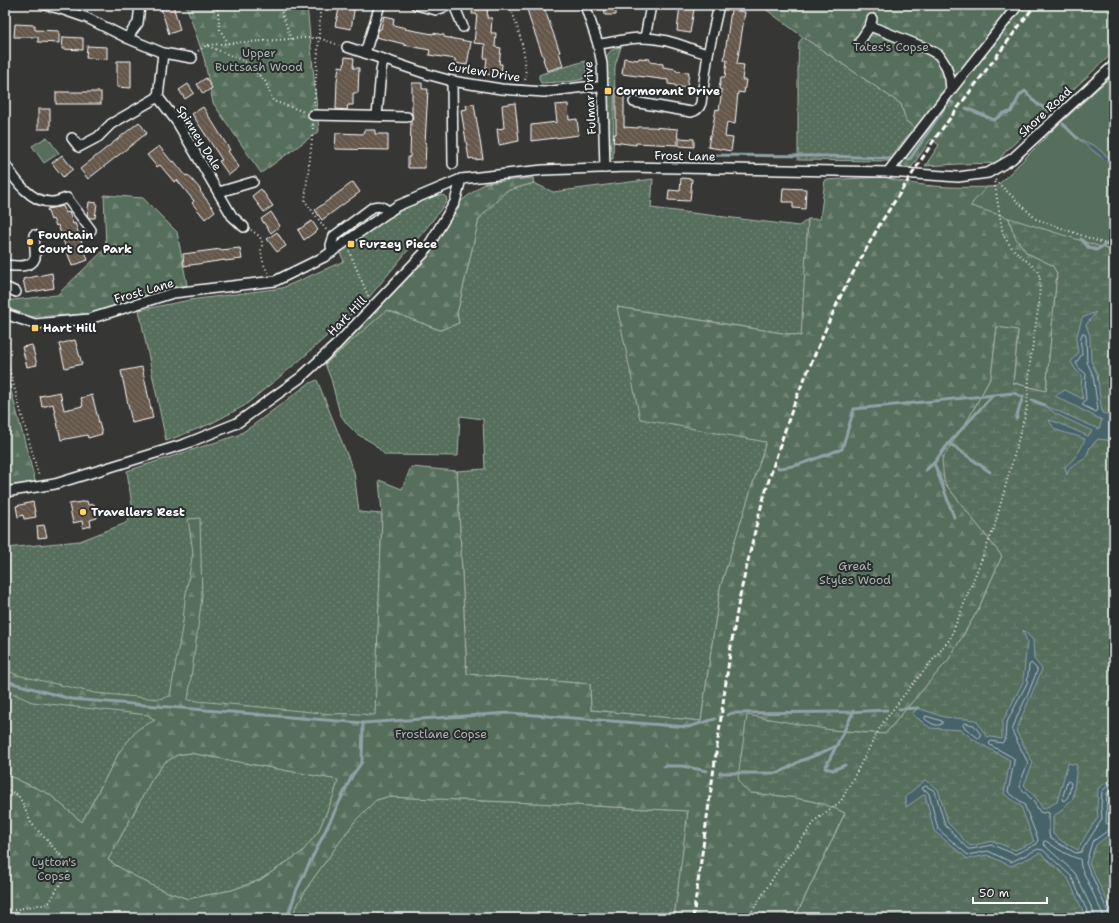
<svg xmlns="http://www.w3.org/2000/svg" width="1119" height="923" viewBox="0 0 1119 923" font-family="'Shantell Sans',sans-serif">
	<defs>
		<pattern id="grass-dots" width="8" height="8" patternUnits="userSpaceOnUse"><rect width="8" height="8" fill="#566e5b"/><path d="M2 2h.1M6 6h.1" fill="none" stroke="#6f8474" stroke-width="1.8" stroke-linecap="round"/></pattern>
		<pattern id="forest-firs" width="22" height="20" patternUnits="userSpaceOnUse"><rect width="22" height="20" fill="#566e5b"/><path d="M5 1l3.5 6h-7zM16 11l3.5 6h-7z" fill="#6f8474"/></pattern>
		<pattern id="wetland-marsh" width="20" height="14" patternUnits="userSpaceOnUse"><rect width="20" height="14" fill="#566e5b"/><path d="M1 5h8M5 5V1M11 12h8M15 12V8" fill="none" stroke="#6f8474"/></pattern>
		<pattern id="building-back-hatch" width="6" height="6" patternUnits="userSpaceOnUse"><rect width="6" height="6" fill="#65594c"/><path d="M-1 5l2 2M0 0l6 6M5-1l2 2" fill="none" stroke="#7c7267"/></pattern>
	</defs>
	<rect width="100%" height="100%" fill="#363634"/>
	<filter id="ink" filterUnits="userSpaceOnUse"><feTurbulence type="fractalNoise" baseFrequency=".025" numOctaves="2"/><feDisplacementMap in="SourceGraphic" scale="8" xChannelSelector="R" yChannelSelector="G"/><feConvolveMatrix kernelMatrix="1 2 1 2 8 2 1 2 1" color-interpolation-filters="sRGB"/></filter>
	<g filter="url(#ink)">
		<g fill="url(#grass-dots)" stroke="#aab6ad">
			<path d="M803,37L901,104L906,121L914,127L888,161L798,160V69L799,42Z"/>
			<path d="M621,47L615,66L613,159H608L605,62C608,52 610,49 621,47Z"/>
			<path d="M585,61L587,72L583,79L574,81L545,83H541L539,79V75L544,73Z"/>
			<path d="M653,179L651,208L799,226L808,219L802,336L617,307L746,438L767,441L720,588L701,721L591,710L590,684L467,674L457,471L485,469L483,419L460,416L458,456L385,455L373,443L357,434L347,424L340,414L331,379L325,364L387,310L440,330L459,323L457,314L479,219L506,191L534,183L553,192Z"/>
			<path d="M439,195L446,196L447,201L429,225L366,301L299,361L244,406L210,424L166,441L139,310L190,300L282,288L344,261L340,253C371,230 401,205 439,195Z"/>
			<path d="M317,380L354,472L359,512L382,514L375,731L120,751L82,822L49,794L5,774V548L80,541L126,523L133,512L127,471L238,435L252,426L308,384Z"/>
			<path d="M190,753L339,780L334,795L318,832L302,852L260,880L232,890L188,899L159,889L125,871L108,860L152,779L164,763L177,755Z"/>
			<path d="M387,797L535,803L689,811L674,918H291L293,913L310,883L355,821L376,800Z"/>
		</g>
		<g fill="url(#forest-firs)" stroke="#aab6ad" fill-rule="evenodd">
			<path d="M186,5H307L319,131L261,173L213,103L204,58Z"/>
			<path d="M760,5H1114V52L1006,151L997,163L959,164L925,166L939,145L931,139L911,168L900,167L922,133L906,121L901,104L803,37Z"/>
			<path d="M884,177C919,188 960,188 996,187L1004,204L1015,237L1027,253L1052,265L1057,273L1046,391L1013,383L1018,331L997,327L991,377L970,416L944,482L1002,556L978,610L949,659L885,734L831,730L751,793C782,796 816,798 845,813L795,918H674L688,811L535,803L387,797L376,800L355,821L310,883L293,913L291,918H5V774L49,794L82,822L120,751L138,729L155,720L148,715L58,705L32,702L12,693L5,692V669L17,675L95,693L159,699L170,696L183,622L185,599L193,552L188,519L200,518L202,597L188,700L332,714C347,713 361,714 375,715L382,514L379,480L402,489L411,467L457,471L467,674L590,684L591,710L701,721L720,588L766,442L640,419L617,307L801,336L808,219H820L825,180ZM190,753L338,780L334,795L318,832L302,852L260,880L232,890L188,899L159,889L125,871L108,860L152,779L164,763L177,755Z"/>
			<path d="M533,178L534,183L506,191L479,219L457,314L459,323L440,330L387,310L325,364L351,333L425,260L453,207L485,183Z"/>
			<path d="M104,195L143,198L177,232L187,285L87,314L32,317L5,307V301L57,295L106,248Z"/>
			<path d="M5,368L37,488L5,494Z"/>
		</g>
		<path fill="url(#wetland-marsh)" stroke="#aab6ad" d="M1114,74V918H795L845,813C816,798 782,796 751,793C743,789 740,784 738,777L747,715L831,730L885,734L949,659L978,610L1002,556L944,482L942,459L970,416L991,377L997,327L1018,330L1013,383L1046,391L1057,273L1052,265L1027,253L1015,237L1004,204L1055,128Z"/>
		<g fill="#566e5b" stroke="#aab6ad">
			<path d="M1114,74V251L971,206L973,202L987,187H996L1055,128Z"/>
			<path d="M47,137L59,153L44,163L32,146Z"/>
		</g>
		<g fill="#47646b" stroke="#91a2a6">
			<path d="M1077,138L1095,146L1108,157H1114V162L1109,163Z"/>
			<path d="M1096,312L1086,325L1090,336L1091,361L1097,374L1102,413L1114,416V441L1098,439L1090,447L1086,458L1070,467L1067,475L1065,467C1075,458 1080,452 1085,439C1080,437 1074,435 1069,434C1057,430 1055,432 1049,420L1056,422L1088,436L1092,431L1056,414L1044,405L1099,429L1102,420L1055,396L1065,390L1083,399L1081,389L1082,375L1076,370L1071,362L1078,353L1076,339L1082,318Z"/>
			<path d="M1023,630L1033,640L1034,659L1042,669C1034,690 1024,710 1016,731L1033,763L1024,785L1037,799L1043,809L1057,802L1068,763L1077,765L1073,798L1060,812L1053,816V834L1063,842L1078,850L1086,835L1098,818L1097,806L1098,788L1110,780L1114,781V831L1096,845L1089,863L1114,916V918H1086L1068,878L1040,853L1011,866L987,855L968,859L934,831L925,794L906,807V796L925,780L938,789L948,823L970,846L993,841L1015,850L1034,842L1021,806L1004,794L1010,760L977,742L961,730L930,728L912,714L918,708L944,717L976,720L986,736L1002,739V723L1023,682L1027,642Z"/>
		</g>
		<g fill="none" stroke-linecap="round" stroke-linejoin="round">
			<g stroke="#b5c1c4" stroke-width="1">
				<path d="M1083,333L1085,334L1086,337L1087,362L1093,375L1098,410L1096,412L1082,405L1086,399L1085,388L1086,374L1079,368L1076,363L1082,354C1082,347 1078,339 1083,333Z"/>
				<path d="M926,716L942,721V724C936,727 930,723 925,719Z"/>
				<path d="M965,723L974,725L981,735L980,738H978L964,727L963,725Z"/>
				<path d="M1068,781L1071,783C1070,790 1070,798 1063,801L1062,799L1067,782Z"/>
				<path d="M1114,789L1111,790L1107,793C1106,803 1107,813 1106,823L1108,824L1114,823"/>
				<path d="M1114,828L1110,829L1092,842L1086,863L1109,914L1111,916H1114"/>
				<path d="M1089,918V915L1071,876L1043,850L1038,849L1011,862L988,851L968,855L938,829L929,794L927,791L923,790L922,788L926,786L935,791L945,825L968,849H971L992,845L1015,854L1037,844L1038,839L1024,804L1008,792L1014,762V759L1012,757L990,745L989,743L991,741L1002,743L1005,740L1006,724L1027,683L1029,665L1031,663L1037,669V671L1028,694L1018,714L1012,731L1028,763L1020,783V787L1033,801L1040,812L1043,813L1047,812L1049,813V834L1050,838L1061,845L1076,853L1081,852L1102,819L1101,806L1102,791L1110,784H1114"/>
				<path d="M1094,918V913L1075,873L1043,844L1044,841H1046C1056,848 1068,856 1080,859L1081,867L1099,906L1105,918"/>
			</g>
			<g stroke="#91a2a6" stroke-width="3">
				<path d="M966,108L994,120L1004,113L1011,112L1020,95L1025,91C1029,95 1032,99 1036,103C1040,107 1046,107 1050,111"/>
				<path d="M1063,124L1077,138"/>
				<path d="M701,155L824,156L889,158"/>
				<path d="M908,159H910L949,101L953,103"/>
				<path d="M1081,239L1088,247L1096,250L1114,240"/>
				<path d="M1032,400L1044,405"/>
				<path d="M1016,419L1023,396"/>
				<path d="M949,443L990,472"/>
				<path d="M934,463L954,517"/>
				<path d="M778,468C800,467 821,456 842,449L854,409L1014,393L1023,397"/>
				<path d="M926,470L934,463L949,443L993,395"/>
				<path d="M5,681L71,699L363,723L509,713L688,727L715,719"/>
				<path d="M899,709L918,708"/>
				<path d="M728,715L732,713L848,712L887,710"/>
				<path d="M845,765L833,770L825,768L854,711"/>
				<path d="M665,766H682L707,771"/>
				<path d="M720,773H779L800,761L819,754L838,745"/>
				<path d="M287,918L297,889L352,776L362,762L363,723"/>
			</g>
		</g>
		<g fill="url(#building-back-hatch)" stroke="#fff">
			<path d="M160,5H173L180,30L169,34Z"/>
			<path d="M340,5H355L351,29L335,26Z"/>
			<path d="M473,5H488L487,18H492L491,33H496L495,47L501,48L499,64H502L501,76L485,74L487,58H484L485,44L474,43L477,14H472Z"/>
			<path d="M526,5H543L560,52H559L563,66L547,71L543,59H544L530,20Z"/>
			<path d="M604,5H616V15H605Z"/>
			<path d="M680,5H693V9H694L690,33L677,31Z"/>
			<path d="M731,10L745,12L737,64L744,65L742,80H746L744,93L738,92L735,124L727,122L725,137L733,138L731,151L708,147L710,135H711L716,109L719,110L722,90L719,89L721,77H725L727,60H724Z"/>
			<path d="M384,16L394,18L393,25L406,28L405,29L433,34V33L444,35V37L471,42L467,65L455,63V59L429,55L430,50L404,45V44L376,37L379,29H381Z"/>
			<path d="M15,24L35,25V30L59,31V43L38,42V37H14Z"/>
			<path d="M63,37L83,38V50L62,49Z"/>
			<path d="M87,46L107,47V59L86,58Z"/>
			<path d="M345,57L354,58L353,68H359L358,93H353V105H348L347,110L336,109L337,81L339,66L344,67Z"/>
			<path d="M624,58L638,60L639,58L650,59V62L663,64V67L676,69V71L689,72L687,88L675,86V85L668,84V80L622,74Z"/>
			<path d="M117,61H131V88L117,87Z"/>
			<path d="M206,78L212,88L203,94L197,84Z"/>
			<path d="M412,83H422V89H428L425,143H426L425,168H408V157H410L411,121L413,118L412,114Z"/>
			<path d="M188,84L194,93L185,99L179,90Z"/>
			<path d="M616,88H624V127L638,128V127H652L678,129L677,145L636,143V145L613,142L614,134H616Z"/>
			<rect x="56" y="92" width="45" height="12"/>
			<path d="M515,103L519,141L499,145L497,129L504,128L502,105Z"/>
			<path d="M474,104L483,159L474,160L473,158L469,159L461,110L467,109L466,105Z"/>
			<path d="M568,104L569,120L577,119L579,135L531,141V125L557,122L555,105Z"/>
			<path d="M203,107L230,150L228,151L239,167L229,175L219,161L222,160L192,114Z"/>
			<rect x="38" y="109" width="12" height="20"/>
			<path d="M139,122L147,133L88,179L80,169Z"/>
			<path d="M364,130H375V134H388V150L335,149L336,133L363,134Z"/>
			<path d="M679,138L694,139V147L679,146Z"/>
			<path d="M159,146L172,162L174,161L186,176L188,175L201,190L200,191L215,211L205,219L192,203L194,201L177,180L174,182L160,165L157,167L147,155Z"/>
			<path d="M62,155L73,169L63,177L52,163Z"/>
			<path d="M681,178L692,179L690,201L668,200L669,190L680,191Z"/>
			<path d="M353,182L360,192L322,220L315,210Z"/>
			<path d="M783,188L806,189L805,209L793,208V202H782Z"/>
			<path d="M261,189L273,206L264,212L252,196Z"/>
			<path d="M89,202L97,203L95,218H89L87,215Z"/>
			<path d="M63,206L66,213L69,212L73,224L75,223L88,260L72,266L58,225L56,226L53,219L51,220L47,209Z"/>
			<path d="M271,212L280,226L271,233L261,219Z"/>
			<path d="M312,221L318,230L304,240L298,230Z"/>
			<path d="M277,232L286,246L277,252L267,239Z"/>
			<path d="M240,248L242,259L225,261V260L184,266L183,254L221,249V250Z"/>
			<path d="M52,273L54,288L26,293L23,279Z"/>
			<path d="M75,340L82,364L65,368L59,344Z"/>
			<path d="M32,345L37,365L27,367L22,347Z"/>
			<path d="M142,367L153,418L132,423L121,371Z"/>
			<path d="M60,392L64,410L83,406L81,398L92,395L102,434L88,438L87,435L61,440L53,404L42,407L40,396Z"/>
			<path d="M87,501L88,505L94,504L97,518L90,520L91,526L83,528L82,521L73,523L69,504Z"/>
			<path d="M33,502L36,517L24,519L23,515L18,517L16,506Z"/>
			<path d="M44,525L47,537L38,538L37,526Z"/>
		</g>
		<g fill="none" stroke-linecap="round" stroke-linejoin="round">
			<g stroke="#fff" stroke-width="12">
				<g id="minor">
					<path d="M45,5L61,9L87,18L127,38L163,53L192,58"/>
					<path d="M416,5L436,10L450,5"/>
					<path d="M454,5L463,27"/>
					<path d="M585,5L598,44L602,64L605,168"/>
					<path d="M870,26L928,49L939,55L946,66L950,79L951,90L888,172"/>
					<path d="M127,38L138,23L140,5"/>
					<path d="M645,38L651,5"/>
					<path d="M860,41L870,26L872,19"/>
					<path d="M598,44C612,43 627,38 641,38C665,37 686,48 708,54"/>
					<path d="M347,47L430,75L452,81L501,89L544,92L584,87H603"/>
					<path d="M163,53L158,97L177,122L232,216L244,227"/>
					<path d="M365,53L380,5"/>
					<path d="M452,81L453,164"/>
					<path d="M951,90L1018,5"/>
					<path d="M634,102L691,112C696,111 699,109 701,103L708,54L719,5"/>
					<path d="M313,115L407,117"/>
					<path d="M377,116L381,71L383,59"/>
					<path d="M72,138L79,147L98,137L111,124L158,97"/>
					<path d="M5,164C15,180 31,203 52,202C57,202 63,199 67,198L91,230"/>
					<path d="M219,192L253,182"/>
					<path d="M332,252L331,245L334,236L373,207C380,205 384,207 389,212"/>
					<path d="M5,265C14,266 31,269 35,258C36,254 34,239 34,235"/>
					<path d="M5,287L16,292"/>
					<path d="M5,314L35,324L89,319L173,293L275,281L324,257L397,206L461,179L543,170L628,167L888,172L958,177L988,173L1012,159L1114,65"/>
					<path d="M5,492L55,484L185,444L237,423L300,378L336,345L424,253L455,202L461,179"/>
				</g>
			</g>
			<g stroke="#fff" stroke-width="2" stroke-dasharray="1 3" stroke-linecap="butt">
				<path d="M217,5L220,30L229,44"/>
				<path d="M278,5L280,7L291,39"/>
				<path d="M510,5C518,30 528,55 525,82"/>
				<path d="M208,46L246,62L265,81L273,101L305,112"/>
				<path d="M198,51L207,45L303,38H319L339,45"/>
				<path d="M314,106L320,20V5"/>
				<path d="M313,124C312,150 307,175 305,201L327,231"/>
				<path d="M995,180L1036,219L1114,247"/>
				<path d="M251,230C255,233 261,236 262,242C263,244 261,249 261,251C262,260 264,267 269,273"/>
				<path d="M349,251L369,298"/>
				<path d="M5,354L39,477"/>
				<path d="M5,789L18,795L22,802L31,823L64,859L68,866V875L58,887L50,902L45,905H37L5,912"/>
				<path d="M748,918L778,870L817,819L841,801L882,724L904,695L950,639L994,528L1027,408L1030,363L1039,303L1040,278L1038,271L1012,248L1003,235L994,180"/>
			</g>
			<use href="#minor" stroke="#2a2d2e" stroke-width="9"/>
			<path stroke="#fff" stroke-width="3" stroke-dasharray="6 3" stroke-linecap="butt" d="M693,918L731,646L740,595L759,514L771,473L781,442L795,401L827,326L842,293L880,224L936,137L1035,5"/>
		</g>
	</g>
	<g fill="#ffd166" stroke="#2a2d2e" stroke-width="1.5">
		<rect x="604" y="87" width="8" height="8" rx="2"/>
		<circle cx="30" cy="242" r="4"/>
		<rect x="347" y="240" width="8" height="8" rx="2"/>
		<rect x="31" y="324" width="8" height="8" rx="2"/>
		<circle cx="83" cy="512" r="4"/>
	</g>
	<g text-anchor="middle" stroke-width="4" stroke-linejoin="round" paint-order="stroke">
		<g font-size="12" fill="#aab6ad" stroke="#2a2d2e">
			<text x="891" y="51">Tates's Copse</text>
			<text x="259" y="57">Upper<tspan x="259" dy="14">Buttsash Wood</tspan></text>
			<text x="855" y="570">Great<tspan x="855" dy="14">Styles Wood</tspan></text>
			<text x="441" y="738">Frostlane Copse</text>
			<text x="54" y="866">Lytton's<tspan x="54" dy="14">Copse</tspan></text>
		</g>
		<g font-size="12" fill="#fff" stroke="#2a2d2e">
			<text transform="translate(484 72) rotate(9)" y="4">Curlew Drive</text>
			<text transform="translate(590 98) rotate(-93)" y="4">Fulmar Drive</text>
			<text transform="translate(1045 112) rotate(-43)" y="4">Shore Road</text>
			<text transform="translate(199 138) rotate(58)" y="4">Spinney Dale</text>
			<text transform="translate(685 156) rotate(1)" y="4">Frost Lane</text>
			<text transform="translate(144 291) rotate(-16)" y="4">Frost Lane</text>
			<text transform="translate(347 316) rotate(-46)" y="4">Hart Hill</text>
		</g>
		<g font-size="12" font-weight="bold" fill="#fff" stroke="#2a2d2e" text-anchor="start">
			<text x="616" y="95">Cormorant Drive</text>
			<text x="38" y="239">Fountain<tspan x="38" dy="14">Court Car Park</tspan></text>
			<text x="359" y="248">Furzey Piece</text>
			<text x="43" y="332">Hart Hill</text>
			<text x="91" y="516">Travellers Rest</text>
		</g>
	</g>
	<rect width="1119" height="923" fill="none" stroke="#2a2d2e" stroke-width="20"/>
	<rect x="10" y="10" width="1099" height="903" fill="none" stroke="#fff" stroke-width="1.5" filter="url(#ink)"/>
	<path d="M973 897v6h74v-6" fill="none" stroke="#ffffff" stroke-width="2"/>
	<text x="979" y="897" font-size="12" fill="#ffffff" stroke="#2a2d2e" stroke-width="3" paint-order="stroke">50 m</text>
</svg>
